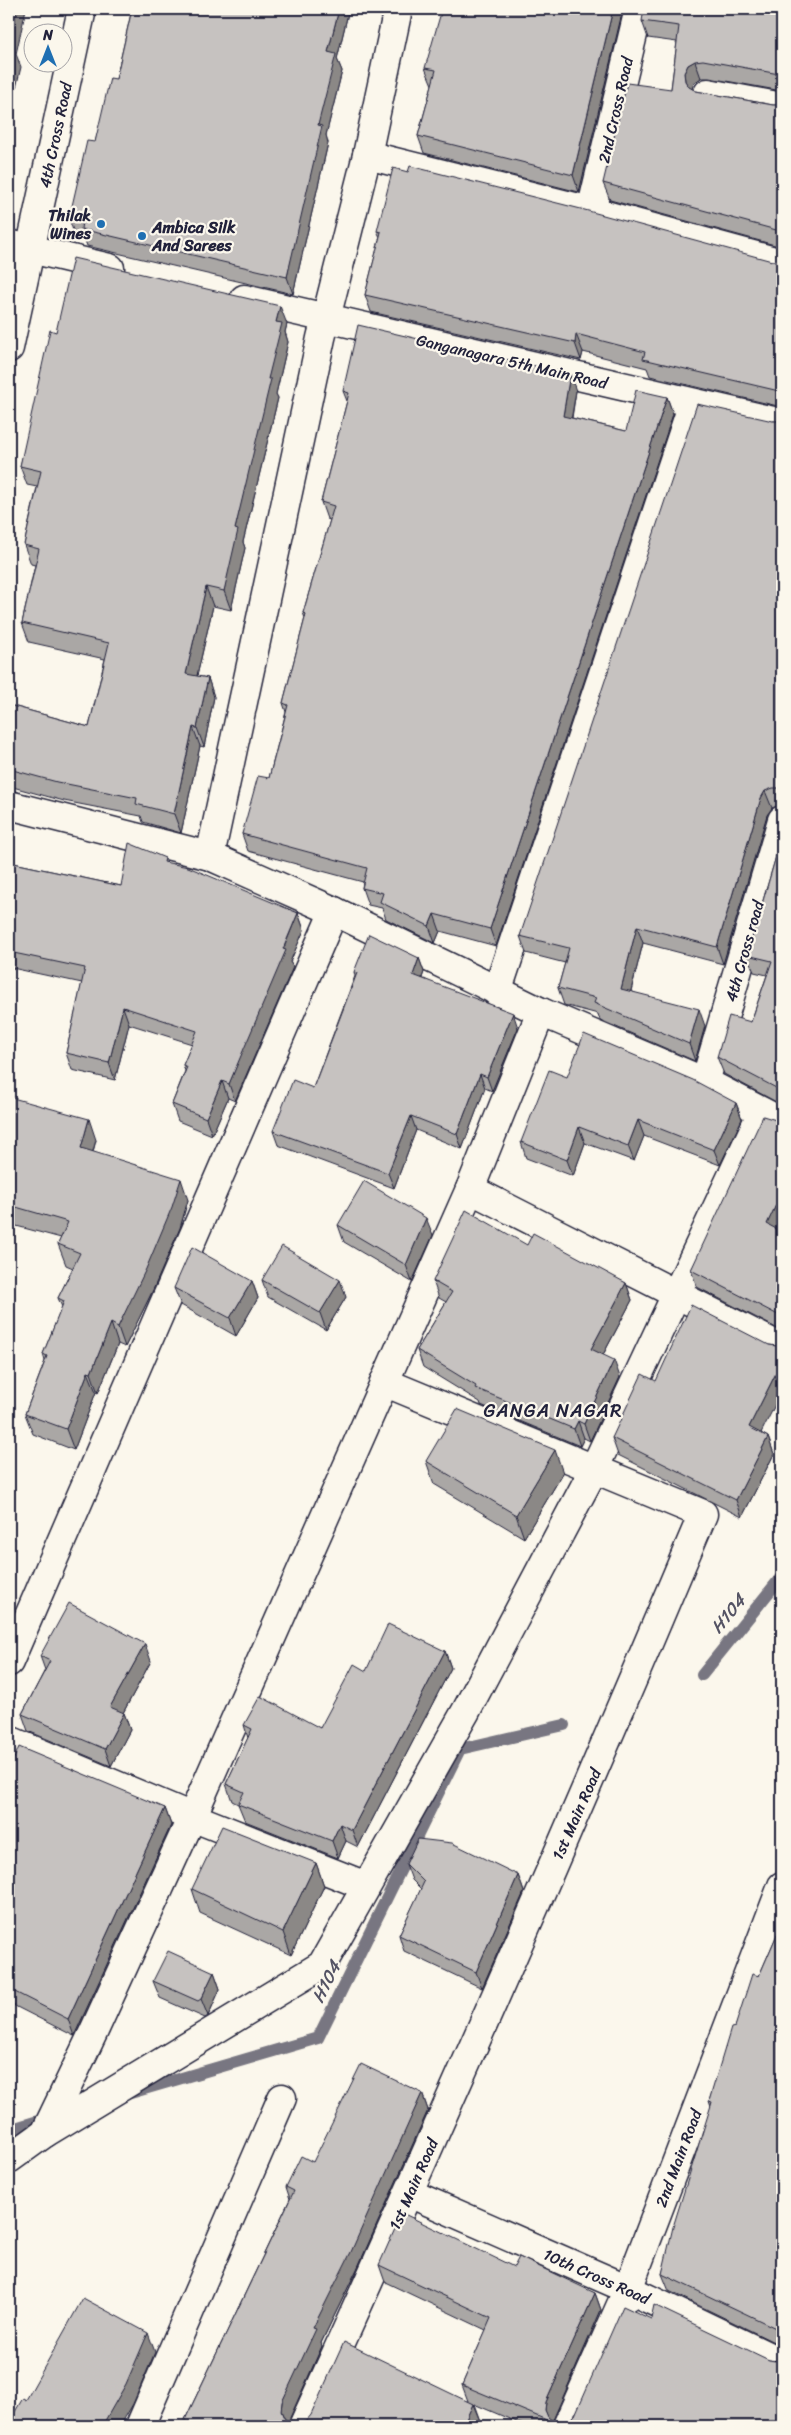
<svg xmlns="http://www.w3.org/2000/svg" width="791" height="2435" viewBox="0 0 791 2435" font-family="Sriracha,sans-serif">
	<rect width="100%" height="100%" fill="#fbf7ec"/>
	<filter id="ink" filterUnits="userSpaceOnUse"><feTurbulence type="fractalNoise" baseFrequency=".02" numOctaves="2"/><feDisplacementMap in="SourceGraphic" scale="10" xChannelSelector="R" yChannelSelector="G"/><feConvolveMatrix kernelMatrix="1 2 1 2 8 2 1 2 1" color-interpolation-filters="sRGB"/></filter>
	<g filter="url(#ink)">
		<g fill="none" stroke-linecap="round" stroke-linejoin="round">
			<g stroke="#787681" stroke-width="12">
				<path d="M702,1675L782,1576"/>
				<path d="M127,2094L318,2038L460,1749L564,1725"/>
				<path d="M9,2130L51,2117"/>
			</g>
			<g stroke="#22223b" stroke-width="31">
				<g id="street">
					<path d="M708,93L782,107"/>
					<path d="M367,155L591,211L782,263"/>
					<path d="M591,211L639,9"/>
					<path d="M9,348L82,9"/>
					<path d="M9,805L210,856L334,911L541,1012L705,1082L782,1122"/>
					<path d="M210,856L321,338L367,155L398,9"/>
					<path d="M497,992L693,403"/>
					<path d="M705,1082L782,820"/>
					<path d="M470,1189L782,1348"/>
					<path d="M9,1662L334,911"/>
					<path d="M9,1740L192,1817L366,1886"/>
					<path d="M45,2133L322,1965L466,1711L594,1469L762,1112"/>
					<path d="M9,2159L45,2133L93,2033L192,1817L470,1189L541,1012"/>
					<path d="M409,2193L628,2289L782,2363"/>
					<path d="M140,2426L282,2098"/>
					<path d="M303,2426C441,2124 574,1820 703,1514L384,1382"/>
					<path d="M567,2426L628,2289L782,1886"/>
				</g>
			</g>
			<g stroke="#22223b" stroke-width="31">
				<g id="secondary">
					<path d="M9,244L110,268"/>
					<path d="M244,299L782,423"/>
				</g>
			</g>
			<use href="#street" stroke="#fbf7ec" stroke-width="28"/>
			<use href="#secondary" stroke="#fbf7ec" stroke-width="28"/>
		</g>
		<g fill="#aaa7a5" stroke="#22223b">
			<path d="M132,9H349L337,59L342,71L326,135L328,143L293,294L87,246L84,238L75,236L69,219L116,79Z"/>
			<path d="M623,9L579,192L424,153L418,136L432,85L425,68Z"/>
			<path d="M782,9V91L709,78H701L694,83L692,89L696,91L773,105H780L782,103V247L610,200L603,183L671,89L677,42L648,38L642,21Z"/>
			<path d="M377,231L772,261H779L782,259V407L650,376L647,368L583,352L581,360L371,312L365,295L380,237Z"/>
			<path d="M287,324L285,332L288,342L276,394L278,398L243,542L245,548L231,610L213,606L197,676L208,678L214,697L204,747L200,746L181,833L143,822L141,816L64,801L9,786V705L89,727L105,659L29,642L22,623L35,565L31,564L24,545L37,487L27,485L20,466L56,332Z"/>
			<path d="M343,391H576L572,418L626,431L667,397L673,414L496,946L440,931L435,943L386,919L382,908L368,905L362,888L363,882L248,851L242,834L269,778L286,712L283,703L305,618L303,613L330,520L327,519L321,502L347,401Z"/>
			<path d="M782,419V805H779L772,808L767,815L723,964L643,943L631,991L705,1026L695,1061L600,1020L598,1014L564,1005L558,988L565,963L526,953L520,936L773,421H780Z"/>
			<path d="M782,836V1105L724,1074L717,1057L751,1022L767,975L754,972L747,955Z"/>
			<path d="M165,858L167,863L298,913L304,930L290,962L293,967L235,1101L228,1098L212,1135L178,1121L172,1104L185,1071L183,1065L192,1044L129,1024L115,1080L72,1070L66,1053L82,983L12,968L9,983V862L121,886Z"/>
			<path d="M419,958L424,972L422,978L518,1028L492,1091L485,1088L462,1149L416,1130L394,1188L278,1145L273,1131L313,1088L355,976L354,972Z"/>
			<path d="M567,1077L736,1103L742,1119L720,1165L644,1136L634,1161L585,1143L573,1176L526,1158L521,1142Z"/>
			<path d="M9,1097L96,1140L93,1152L188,1200L180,1228L153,1290L125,1347L118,1344L98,1393L96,1392L74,1450L33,1434L25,1414L45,1361L43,1354L62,1307L58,1298L73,1268L66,1265L58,1244L61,1238L9,1224Z"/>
			<path d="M776,1120L779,1230L782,1232V1331L697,1287L691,1270Z"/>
			<path d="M338,1225L433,1235L412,1282L344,1242Z"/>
			<path d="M527,1245L626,1283L632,1300L603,1355L620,1377L590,1441L584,1438L580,1446L481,1405L480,1402L423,1367L417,1350L446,1302L439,1298L433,1281Z"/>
			<path d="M262,1280L346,1297L326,1330L268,1297Z"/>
			<path d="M252,1281L258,1298L236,1336L181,1305L174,1288Z"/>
			<path d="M769,1345L777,1346L761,1433L768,1437L774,1454L742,1517L618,1455L612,1438L656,1381Z"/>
			<path d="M426,1461L563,1473L524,1538L434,1484Z"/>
			<path d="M445,1651L451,1668L358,1847L346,1841L338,1858L245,1821L238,1804L232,1801L226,1784L248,1738L244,1725L320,1728L366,1671Z"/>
			<path d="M40,1656L151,1661L123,1713H124L130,1730L111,1766L28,1731L22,1714L45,1670Z"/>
			<path d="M9,1770L165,1808L171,1825L74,2036L11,2004L9,2010Z"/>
			<path d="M316,1863L324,1886L291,1955L200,1913L192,1889Z"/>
			<path d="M406,1864L518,1875L524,1892L482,1988L404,1951L399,1935L421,1889L412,1880Z"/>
			<path d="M782,1923V2346L669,2291L662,2274L711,2107L709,2101L735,2027L759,1976Z"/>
			<path d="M214,1972L220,1989L208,2016L205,2018L160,1998L153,1981Z"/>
			<path d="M422,2093L428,2110L357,2269L321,2343L322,2346L289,2421L291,2423L299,2424L468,2401L462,2385L486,2330L385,2282L379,2265L514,2267L595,2293L601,2310L553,2420L552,2421L555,2423L563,2424L569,2421L651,2319L769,2360L777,2361L782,2426H526L474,2404L480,2421L477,2426H182L290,2199L286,2187L313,2162Z"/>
		</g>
		<g fill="#8b8886" stroke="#22223b">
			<path d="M16,9H26L16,54L21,67L9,118V42Z"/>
			<path d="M339,9H349L337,59L342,71L326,135L328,143L293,294L287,277L318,125L328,52Z"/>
			<path d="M613,9H623L579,192L573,175Z"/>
			<path d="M695,61L701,78L694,83L691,91L685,81L684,73L688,65Z"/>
			<path d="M280,306L287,324L285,332L288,342L276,394L278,398L243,542L245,548L231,610L224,591L235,529L268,379L276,322Z"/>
			<path d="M576,334L583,352L581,360L575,343Z"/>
			<path d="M570,374L576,391L569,433L563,416Z"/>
			<path d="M667,397L673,414L496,946L490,929Z"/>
			<path d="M206,587L213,606L193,693L186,674Z"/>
			<path d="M208,678L214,697L204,747L197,728Z"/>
			<path d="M193,727L200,746L181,833L174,814Z"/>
			<path d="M765,791L772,808L767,815L723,964L717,947L761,798Z"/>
			<path d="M298,913L304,930L290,962L293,967L235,1101L229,1084Z"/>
			<path d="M434,914L440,931L435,943L429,926Z"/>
			<path d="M637,926L643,943L627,1006L621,989Z"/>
			<path d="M419,958L424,972L418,989L413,975Z"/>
			<path d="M9,959L12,968L9,983Z"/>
			<path d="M123,1007L129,1024L115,1080L109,1063Z"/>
			<path d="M699,1009L705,1026L695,1061L689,1044Z"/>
			<path d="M513,1013L518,1028L492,1091L487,1077Z"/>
			<path d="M480,1074L485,1088L462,1149L457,1134Z"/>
			<path d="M222,1081L228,1098L212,1135L206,1118Z"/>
			<path d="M736,1103L742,1119L720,1165L714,1150Z"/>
			<path d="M411,1116L416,1130L394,1188L388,1173Z"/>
			<path d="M89,1119L96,1140L88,1169L81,1148Z"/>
			<path d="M638,1120L644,1136L634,1161L628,1146Z"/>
			<path d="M579,1127L585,1143L573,1176L567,1160Z"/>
			<path d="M181,1179L188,1200L180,1228L153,1290L125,1347L118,1327Z"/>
			<path d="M782,1192V1223L774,1241L767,1224Z"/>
			<path d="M426,1218L433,1235L412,1282L406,1265Z"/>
			<path d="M340,1280L346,1297L326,1330L320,1313Z"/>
			<path d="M252,1281L258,1298L236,1336L230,1318Z"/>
			<path d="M626,1283L632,1300L597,1366L591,1349Z"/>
			<path d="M111,1323L118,1344L98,1393L91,1373Z"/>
			<path d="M614,1360L620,1377L590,1441L584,1424Z"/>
			<path d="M782,1361V1391L755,1445L749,1427Z"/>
			<path d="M88,1372L96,1392L74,1450L66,1429Z"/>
			<path d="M578,1421L584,1438L580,1446L574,1429Z"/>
			<path d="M768,1437L774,1454L742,1517L736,1500Z"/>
			<path d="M555,1450L563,1473L524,1538L516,1515Z"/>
			<path d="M145,1644L151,1661L117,1724L110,1707Z"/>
			<path d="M445,1651L451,1668L358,1847L352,1830Z"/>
			<path d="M124,1713L130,1730L111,1766L105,1749Z"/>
			<path d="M165,1808L171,1825L74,2036L68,2019Z"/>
			<path d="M340,1824L346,1841L338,1858L332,1841Z"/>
			<path d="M316,1863L324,1886L291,1955L283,1932Z"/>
			<path d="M518,1875L524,1892L482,1988L476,1972Z"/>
			<path d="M214,1972L220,1989L208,2016L201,1999Z"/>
			<path d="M9,1998L11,2004L9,2010Z"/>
			<path d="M422,2093L428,2110L357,2269L321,2343L322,2346L289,2420L288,2426L281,2411L282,2402L313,2328Z"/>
			<path d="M595,2293L601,2310L553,2420L552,2423L549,2421L545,2410L546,2402Z"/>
			<path d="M148,2333L155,2352L133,2404L120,2426H102Z"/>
			<path d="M473,2404L480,2421L477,2426H463Z"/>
		</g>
		<g fill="#c6c2c0" stroke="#22223b">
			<path d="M9,9H16L9,42Z"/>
			<path d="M132,9H339L328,52L336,54L318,125L322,126L287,277L81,229L82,222L69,219L87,141L95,142L110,78L116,79Z"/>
			<path d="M442,9H613L573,175L418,136L436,70L425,68Z"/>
			<path d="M644,9H782V76L779,74L703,60L695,61L688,65L684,73L685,81L689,87L696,91L773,105H780L782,103V232L780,231L603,183L627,83L671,89L679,26L642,21Z"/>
			<path d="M9,50L15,51L9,76Z"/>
			<path d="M410,166L581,209L772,261H779L782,259V392L779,391L643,359L645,352L576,334L575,343L365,295L381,232L377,231L393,168L408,172Z"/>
			<path d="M73,258L280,306L276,322L282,323L268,379H271L235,529L238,530L224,591L206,587L186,674L208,678L197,728L193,727L174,814L136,804L137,798L57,782L9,769V705L89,727L109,643L22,623L39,549L24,545L41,471L20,466L50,330L56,332Z"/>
			<path d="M358,325L570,374L563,416L626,431L636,390L667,397L490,929L434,914L429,926L380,902L383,893L362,888L367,868L242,834L258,776L269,778L288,705L283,703L306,614L303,613L334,506L321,502L349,393L343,391Z"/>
			<path d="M697,404L773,421H780L782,419V789L781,788H773L765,791L761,798L717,947L637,926L621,989L699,1009L689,1044L594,1003L596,998L558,988L569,948L520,936Z"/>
			<path d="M782,836V1091L717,1057L729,1016L751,1022L772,961L747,955Z"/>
			<path d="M129,843L165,858L164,862L188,867L298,913L283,949L286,950L229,1084L222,1081L206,1118L172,1104L187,1067L183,1065L197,1031L123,1007L109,1063L66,1053L85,968L9,952V862L121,886Z"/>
			<path d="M369,934L419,958L413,975L513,1013L487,1077L480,1074L457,1134L411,1116L388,1173L273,1131L293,1080L313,1088L357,973L354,972Z"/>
			<path d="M584,1034L693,1080L736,1103L714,1150L638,1120L628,1146L579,1127L567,1160L521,1142L549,1070L567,1077Z"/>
			<path d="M9,1097L89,1119L81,1148L181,1179L172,1207L146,1269L118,1327L111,1323L91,1373L88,1372L66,1429L25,1414L47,1356L43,1354L64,1301L58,1298L80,1253L58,1244L68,1222L9,1205Z"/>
			<path d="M763,1116L776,1120L782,1119V1192L767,1224L782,1232V1317L691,1270Z"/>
			<path d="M364,1181L426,1218L406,1265L338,1225Z"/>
			<path d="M466,1210L527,1245L533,1233L626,1283L591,1349L614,1360L584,1424L578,1421L574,1429L475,1388L476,1386L417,1350L452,1292L433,1281Z"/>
			<path d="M282,1246L340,1280L320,1313L262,1280Z"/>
			<path d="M192,1247L252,1281L230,1318L174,1288Z"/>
			<path d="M691,1305L769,1345L777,1346L782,1345V1361L749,1427L768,1437L736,1500L612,1438L642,1374L656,1381Z"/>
			<path d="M457,1409L555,1450L516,1515L426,1461Z"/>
			<path d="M69,1603L145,1644L110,1707L124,1713L105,1749L22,1714L50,1661L40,1656Z"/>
			<path d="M388,1624L445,1651L352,1830L340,1824L332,1841L238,1804L244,1792L226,1784L252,1729L244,1725L260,1696L320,1728L354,1664L366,1671Z"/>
			<path d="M19,1747L165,1808L68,2019L9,1989V1770Z"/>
			<path d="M222,1826L316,1863L283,1932L192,1889Z"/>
			<path d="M418,1839L452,1843L518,1875L476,1972L399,1935L424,1882L406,1864Z"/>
			<path d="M782,1923V2331L662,2274L673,2227L712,2102L709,2101L731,2028L735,2027L752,1974L759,1976Z"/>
			<path d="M168,1951L214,1972L201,1999L198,2001L153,1981Z"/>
			<path d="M361,2064L422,2093L351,2252L313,2328L316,2329L282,2402L281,2411L284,2418L291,2423L299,2424L306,2421L311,2415L344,2342L473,2404L463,2426H182L294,2191L286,2187L301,2156L313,2162Z"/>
			<path d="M402,2213L514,2267L519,2257L595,2293L546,2402L545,2410L548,2417L555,2423L563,2424L569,2421L575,2415L623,2306L651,2319L654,2305L769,2360L777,2361L782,2359V2426H561L462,2385L491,2318L379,2265Z"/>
			<path d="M83,2298L148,2333L126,2384L102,2426H9V2422L23,2398L26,2400Z"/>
		</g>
	</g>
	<g fill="#1f6fb2" stroke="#fbf7ec" stroke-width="2">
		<circle cx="101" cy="224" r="5"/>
		<circle cx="142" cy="236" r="5"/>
	</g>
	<g text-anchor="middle" stroke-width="4.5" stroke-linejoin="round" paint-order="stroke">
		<g font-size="16" fill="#22223b" stroke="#fbf7ec">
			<text transform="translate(615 110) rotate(-77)" y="6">2nd Cross Road</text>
			<text transform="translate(55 135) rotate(-78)" y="6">4th Cross Road</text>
			<text transform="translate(512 361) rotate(13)" y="6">Ganganagara 5th Main Road</text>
			<text transform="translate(744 951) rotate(-74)" y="6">4th Cross road</text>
			<text transform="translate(576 1814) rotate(-66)" y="6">1st Main Road</text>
			<text transform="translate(678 2158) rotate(-69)" y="6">2nd Main Road</text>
			<text transform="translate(413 2184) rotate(-66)" y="6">1st Main Road</text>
			<text transform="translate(597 2276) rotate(24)" y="6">10th Cross Road</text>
		</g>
		<g font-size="16" font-weight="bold" fill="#22223b" stroke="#fbf7ec" text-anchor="end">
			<text x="91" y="221">Thilak<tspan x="91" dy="18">Wines</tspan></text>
			<text x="152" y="233" text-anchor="start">Ambica Silk<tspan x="152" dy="18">And Sarees</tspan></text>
		</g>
		<g font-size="18" font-style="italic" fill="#545364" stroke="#fbf7ec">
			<text transform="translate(728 1614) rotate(-51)" y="6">H104</text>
			<text transform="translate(326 1982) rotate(-64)" y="6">H104</text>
		</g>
		<g font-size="19" letter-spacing="1" fill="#22223b" stroke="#fbf7ec">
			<text x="553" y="1417">GANGA NAGAR</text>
		</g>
	</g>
	<rect width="791" height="2435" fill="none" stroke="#fbf7ec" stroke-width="30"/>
	<rect x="15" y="15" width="761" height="2405" fill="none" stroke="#22223b" stroke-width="2" filter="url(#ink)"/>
	<g transform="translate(48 48)"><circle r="24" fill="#fbf7ec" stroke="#a4a2a5"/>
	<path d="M0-4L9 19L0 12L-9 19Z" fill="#1f6fb2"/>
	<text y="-8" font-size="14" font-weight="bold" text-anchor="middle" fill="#22223b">N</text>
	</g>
</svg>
